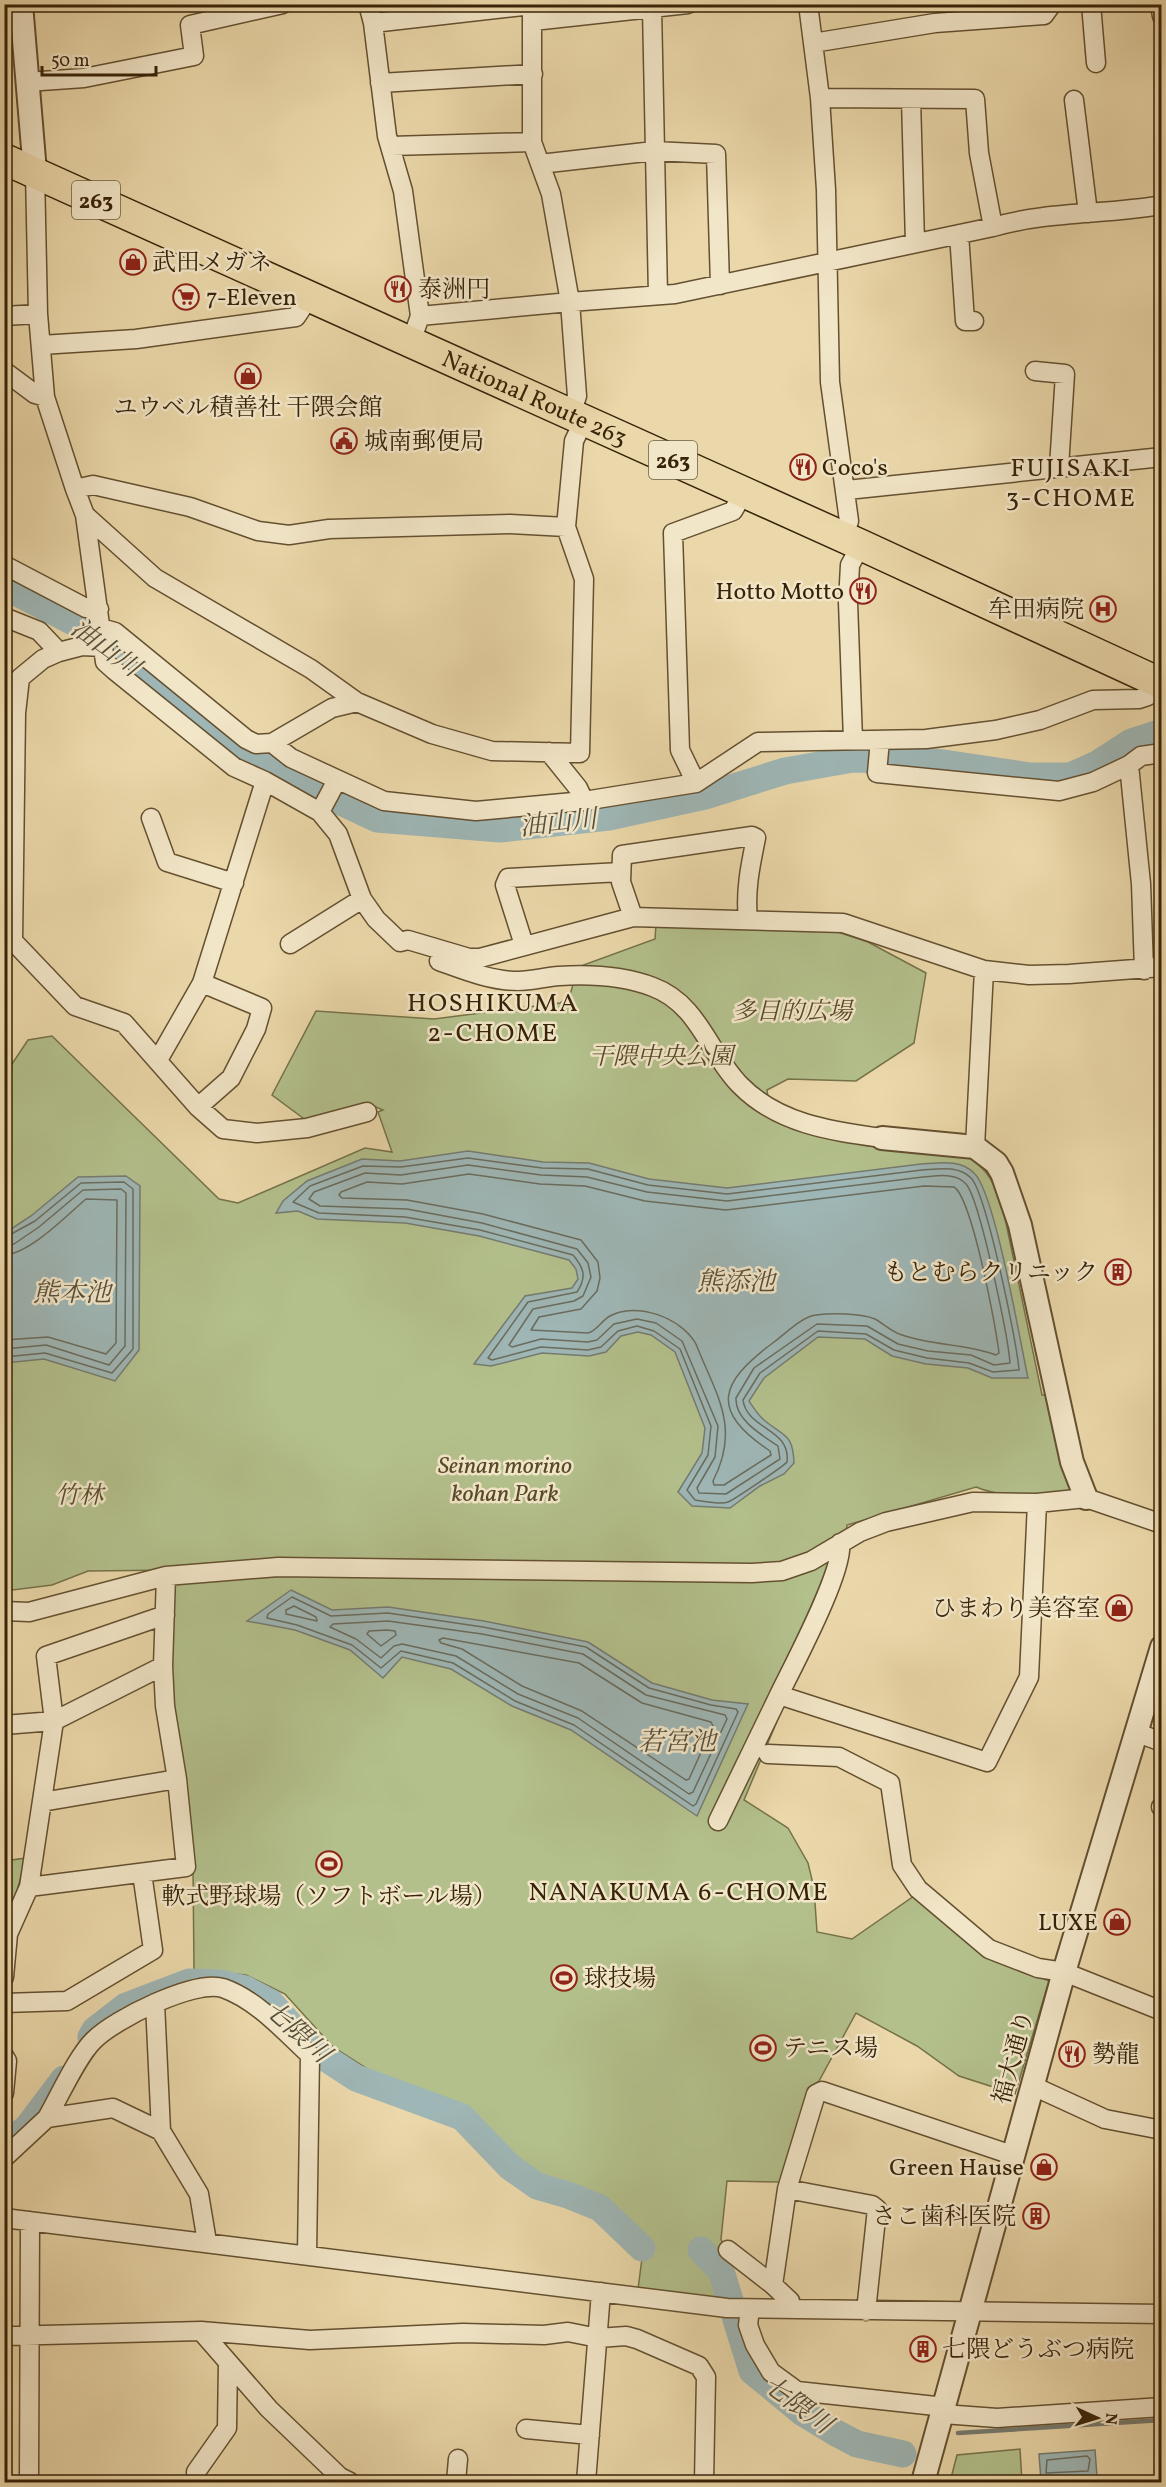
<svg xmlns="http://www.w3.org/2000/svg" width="1166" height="2487" font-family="Vollkorn,'Noto Serif JP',serif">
<rect width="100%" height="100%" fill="#ebd8aa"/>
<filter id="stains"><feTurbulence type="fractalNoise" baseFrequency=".00333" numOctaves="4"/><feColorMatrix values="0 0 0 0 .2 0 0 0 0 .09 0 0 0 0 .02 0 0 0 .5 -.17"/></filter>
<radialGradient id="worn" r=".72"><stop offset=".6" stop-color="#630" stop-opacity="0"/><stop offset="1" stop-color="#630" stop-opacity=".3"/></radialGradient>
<path fill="#b3c08c" stroke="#75724a" stroke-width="1.5" d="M656,924L835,931L868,942L926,973L914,1043L856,1081L788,1079L767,1090L771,1119L829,1138L964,1155C985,1166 991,1178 1001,1199L1042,1395H1049L1080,1457L1069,1492C1041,1495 1003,1499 976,1487L847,1525L842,1566L744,1800L788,1828L808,1863L814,1888L817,1932L852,1939L917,1894L974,1947L1049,1981L1015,2094L959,2076L917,2046L856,2013L819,2081L813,2086L781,2182L727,2181L721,2239L739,2300L638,2289L644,2243L603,2205L538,2184L506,2157L478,2120L386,2081L333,2047L285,1994L246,1975L194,1970L193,1870L167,1671L173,1570L88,1571L52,1585L5,1591L4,1076L28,1040L52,1036L219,1199L238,1203L365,1148L392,1152L378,1112L383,1110L376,1107L307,1121L272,1095L316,1011L434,1019L560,1003L570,995L578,967L655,939Z
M26,1858L15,1898L5,1918V1861Z
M1020,2449L1022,2482H950L957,2455Z"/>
<path fill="#9eb6b5" stroke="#757b70" stroke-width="1.5" d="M468,1151L543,1162L589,1163L649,1179L727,1188L921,1164C940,1163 960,1159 974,1173C995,1192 1020,1342 1028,1378H992L968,1368L926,1364L892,1356L865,1339L818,1337L764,1378L749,1401C753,1407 758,1415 764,1420C784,1437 793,1433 794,1463L784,1474L760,1486L730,1508L692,1506L678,1492L702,1453L705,1428L675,1352L651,1335L638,1332L621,1336L606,1352L589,1356L542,1353L491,1366L474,1364L525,1296L572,1288L578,1279L576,1269L569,1260L479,1236L405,1223L317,1219L298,1211L276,1213L283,1201L307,1181L362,1159L400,1161Z
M126,1176L140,1186L139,1350L115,1381L44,1359L5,1363V1233L31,1216L78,1177Z
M291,1590L332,1610L388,1607L484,1621L588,1642L652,1683L712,1700L748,1704L697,1816L571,1730L512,1706L451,1669L402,1657L383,1678L350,1650L295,1630L247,1621Z
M1095,2450L1097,2476L1041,2481L1039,2454Z"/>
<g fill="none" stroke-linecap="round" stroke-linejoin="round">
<path stroke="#6a6c5e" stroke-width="1.5" d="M468,1158L542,1168L588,1169L648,1185L727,1194L922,1170C938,1169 958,1165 971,1178C986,1193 1017,1342 1019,1370L993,1372L969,1363L927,1358L894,1350L866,1334L818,1331L760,1373L743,1400C747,1430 791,1428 787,1462C784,1466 732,1501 728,1502C720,1505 704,1501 695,1500L687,1490L708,1455L711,1426L680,1349L654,1331L637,1326L618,1331L601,1347L588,1350L541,1347L492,1360L488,1358L528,1302L577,1292C587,1277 584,1268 573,1255L480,1230L405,1217L319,1213L293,1202L310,1186L363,1166L401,1167Z
M468,1165L541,1175L587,1177L647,1192L727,1201L923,1177C937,1176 956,1172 966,1184C980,1200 1008,1337 1010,1363L994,1365L971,1355L928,1351L898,1344L867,1326L817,1324L754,1368L736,1398C735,1420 762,1435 778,1446L780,1459L726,1494L699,1493L697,1488L715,1457L718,1426L682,1341L656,1323L637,1319L614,1324L597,1340L588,1342L541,1339L512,1347L509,1345L533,1309L574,1301L583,1296L591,1277L588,1263L577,1249L482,1223L407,1209L320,1206L309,1199L314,1192L365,1173L401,1175Z
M469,1174L540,1184L585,1186L645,1201L726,1210L924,1186L954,1187C972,1198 996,1327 999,1353L996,1355C964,1343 933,1346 902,1335C892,1332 884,1324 875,1319C861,1313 831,1313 816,1315C801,1317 785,1334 774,1342C719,1383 709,1410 770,1451L771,1455L724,1485H714L713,1481C741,1427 716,1395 696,1344C682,1318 636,1301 610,1316C601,1321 597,1331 588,1333L531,1330L539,1317L581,1309L597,1291L600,1278L598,1262L581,1240L483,1214L407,1200L342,1198L339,1195L341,1192L367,1182L402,1184Z
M4,1238L35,1221L81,1183L124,1182L133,1189V1349L112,1373L45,1353L4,1357
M4,1245L14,1244L39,1227L83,1190L121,1189L126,1193L125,1346L109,1365L46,1345L4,1349
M4,1255C30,1254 67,1215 86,1199L117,1200L116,1343L106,1354L48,1337L4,1340
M292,1597L331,1616L388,1613L483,1627L586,1647L649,1688L711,1705L736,1709L738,1712L696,1804L693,1806L574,1725L515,1701L453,1663L401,1651L381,1668L352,1645L297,1625L267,1618L268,1614Z
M294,1606L316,1617L317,1621L286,1614V1610Z
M388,1621L482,1634L583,1654L646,1695L725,1715L727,1719L693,1792L689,1794L578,1718L518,1694L456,1656L402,1644L394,1646L381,1658L356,1639L330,1627L333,1624Z
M387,1630L395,1631L396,1635L381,1646L367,1634L369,1631Z
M443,1638L579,1663L642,1703L711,1722L713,1726L689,1779L686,1780L582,1711L522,1686L462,1649L441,1643L439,1640Z
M1087,2456L1090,2459L1088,2471L1046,2473L1047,2460Z"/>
<path stroke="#757b70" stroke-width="4.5" d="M958,2433L1162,2420"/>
<path stroke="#9eb6b5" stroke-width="27" d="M4,586L83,627L252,760L377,819L500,829L609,817L705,796L785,771L853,759L937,762L1030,776H1070L1097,764L1131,742L1162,732
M91,2037L95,2030L126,2006L189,1982L220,1983L245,1989L271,2003L313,2050L356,2078L462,2117L510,2167L537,2186L568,2195L600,2208L642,2248
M4,2144L27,2128L64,2079
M701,2250L721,2271L752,2371L803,2413L836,2433L857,2444L903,2454"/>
<g stroke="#645030" stroke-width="21">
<path id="minor" d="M368,4L373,23
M808,4L820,98L826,190L830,382L849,521L843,537
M1091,4L1096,63
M1160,4L1162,16
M652,8L658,295
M533,21L688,4
M813,43L935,23L1044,15L1052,4
M27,82L84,78L194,56L190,25L283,4
M380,83L533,74
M820,98L975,99L979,153L993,227
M911,99L915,243
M1074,100L1088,213
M391,146L532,142
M540,164L654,151L716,154L720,285
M35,172L38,314L45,397L75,489
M959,234L965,321H974
M4,316L38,314
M411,342L420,316L403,191L387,136L373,23L532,5V142L551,194L570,302L420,316
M41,345L136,339L296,317L310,296
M4,371L35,394L45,397
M1035,371L1065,374L1059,467
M571,414L577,396L570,302L675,294L993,227C1049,211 1104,215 1162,205
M847,490L1162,457
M85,515L155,578L311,669L357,702L432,734L492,751L580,753L584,579L566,527
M4,565L86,608L99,609
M4,617L39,631L59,652L82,646L103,647L105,662L114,670L234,767L265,781
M101,628L115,632L246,739L256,744L272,743
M103,647L85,515L75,489L93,485L190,507L258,531L289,535L329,529L510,524L566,527L574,441L584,420
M59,652L43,659L20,678L16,713L13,941L75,1006L124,1023L198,1107L223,1129L257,1133L307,1128L367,1112
M357,702L332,708L272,743L291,758L384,801L476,811L584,801L696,783L758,742L926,739L996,730L1040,720L1093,700L1139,699L1148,696L1157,682
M853,740L848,602L850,565L861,545
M880,740L877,773L1059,791L1093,782L1129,765
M549,752L578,788L584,801
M696,783L680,750L673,533L733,511L744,492
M320,812L337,780
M151,818L167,862L234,883
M633,917L621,882L622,855L752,836L756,838C750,867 745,891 748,920
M290,944L362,899
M524,945L505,885L508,878L621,872
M439,961C464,970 491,981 518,981C532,981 545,977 559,976C591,974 624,976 653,987C699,1004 709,1054 740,1085C778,1124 831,1131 882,1138
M1144,970L1141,884L1129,765L1141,756L1162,753
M158,1060L202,983L265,781L320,812L338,834L362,899L376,919L400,942L408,940L469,958H480L633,917L843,923L984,970L1029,975L1069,974L1162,967
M198,1107L231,1078L256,1029L262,1008L202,983
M975,1147L984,970
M840,1543C845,1569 793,1666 779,1695L987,1762L1029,1677L1037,1503
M4,1611L29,1612L166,1576L278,1567L752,1573L782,1571L811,1561L860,1532L886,1522L973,1502L1037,1503L1086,1498L1162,1524
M4,1725L54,1721L163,1666
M1135,1732L1162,1742
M768,1754L839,1757L890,1783L902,1865L918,1889L989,1949L1038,1968L1064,1972L1162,2011
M42,1802L177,1779
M1161,1807L1162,1806
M718,1821L779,1695
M29,1887L186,1867L177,1779L165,1706L163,1666L166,1576
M4,1977L8,1934L29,1887L54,1721L46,1656L165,1615
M4,2003L67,2001L153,1950L142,1873
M155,2003L161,2131L199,2194L207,2242
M4,2056L7,2061L4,2093
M1033,2086L1105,2119L1162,2130
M47,2118C59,2097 78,2055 94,2040C115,2019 195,1979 223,1988C257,2000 284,2031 310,2055L307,2254
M4,2158L47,2118L113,2108L161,2131
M787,2189L872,2205L877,2209L866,2311
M4,2218L727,2308L1162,2314
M728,2250L773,2285
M750,2309L748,2325L755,2345L771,2372L797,2391L945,2407
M788,2309L790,2301L773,2285L787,2189L816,2094L822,2091L1015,2156
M201,2331L310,2340L463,2333L544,2335L568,2332L598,2338L626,2336L637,2339L699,2366L706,2377L704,2482
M4,2336L201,2331L269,2409L340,2477L350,2482
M943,2414L997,2418L1162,2407
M526,2429L590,2435
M29,2482L30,2221
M197,2482L196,2472L227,2428L228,2362
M456,2482L458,2459
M586,2482L601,2292"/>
</g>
<g stroke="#645030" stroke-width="26">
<path id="tertiary" d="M21,4L35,172
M882,1138L975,1147L996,1163L1002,1173L1020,1225L1072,1462L1086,1498
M923,2482L1064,1972L1162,1647"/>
</g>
<g stroke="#372308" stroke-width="33">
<g id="trunk">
<path id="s1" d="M4,159L861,545L1162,684"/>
</g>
</g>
<use href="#minor" stroke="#f2e6c8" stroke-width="18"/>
<use href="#tertiary" stroke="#f2e6c8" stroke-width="22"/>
<use href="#trunk" stroke="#ebd8aa" stroke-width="30"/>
</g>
<defs>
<g id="shop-ring" transform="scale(1.35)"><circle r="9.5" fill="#f2e6c8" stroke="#8f2418" stroke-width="1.5"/><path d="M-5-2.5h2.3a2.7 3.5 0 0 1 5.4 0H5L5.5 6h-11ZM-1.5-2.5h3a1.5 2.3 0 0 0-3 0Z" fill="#8f2418"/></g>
<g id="restaurant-ring" transform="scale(1.35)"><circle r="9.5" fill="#f2e6c8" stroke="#8f2418" stroke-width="1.5"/><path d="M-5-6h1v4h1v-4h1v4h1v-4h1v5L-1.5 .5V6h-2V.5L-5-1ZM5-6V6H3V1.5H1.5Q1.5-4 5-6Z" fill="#8f2418"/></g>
<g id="supermarket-ring" transform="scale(1.35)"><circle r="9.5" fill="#f2e6c8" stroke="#8f2418" stroke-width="1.5"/><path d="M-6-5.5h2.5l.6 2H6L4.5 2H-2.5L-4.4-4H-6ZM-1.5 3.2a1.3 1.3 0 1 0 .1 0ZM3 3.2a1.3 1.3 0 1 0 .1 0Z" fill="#8f2418"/></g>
<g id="civic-ring" transform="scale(1.35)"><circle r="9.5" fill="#f2e6c8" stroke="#8f2418" stroke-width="1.5"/><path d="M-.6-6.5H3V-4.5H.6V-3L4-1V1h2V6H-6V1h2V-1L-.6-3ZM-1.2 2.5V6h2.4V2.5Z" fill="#8f2418"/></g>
<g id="hospital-ring" transform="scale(1.35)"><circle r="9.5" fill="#f2e6c8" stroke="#8f2418" stroke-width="1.5"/><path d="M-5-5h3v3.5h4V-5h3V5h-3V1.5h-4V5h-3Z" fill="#8f2418"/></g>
<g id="building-ring" transform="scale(1.35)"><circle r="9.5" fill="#f2e6c8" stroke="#8f2418" stroke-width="1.5"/><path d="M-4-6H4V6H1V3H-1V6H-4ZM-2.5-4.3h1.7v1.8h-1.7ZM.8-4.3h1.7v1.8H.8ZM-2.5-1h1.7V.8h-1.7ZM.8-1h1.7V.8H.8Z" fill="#8f2418"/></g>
<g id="stadium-ring" transform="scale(1.35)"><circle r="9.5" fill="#f2e6c8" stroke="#8f2418" stroke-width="1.5"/><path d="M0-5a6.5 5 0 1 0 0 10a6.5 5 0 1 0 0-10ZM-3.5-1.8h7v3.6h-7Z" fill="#8f2418"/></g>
</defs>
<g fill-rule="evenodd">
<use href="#shop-ring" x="133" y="262"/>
<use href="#restaurant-ring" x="398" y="289"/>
<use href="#supermarket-ring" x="186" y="297"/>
<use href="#shop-ring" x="248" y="376"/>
<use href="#civic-ring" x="344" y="441"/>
<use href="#restaurant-ring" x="803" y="467"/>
<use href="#restaurant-ring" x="863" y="591"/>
<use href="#hospital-ring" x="1103" y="609"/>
<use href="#building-ring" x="1118" y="1272"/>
<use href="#shop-ring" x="1119" y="1608"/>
<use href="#stadium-ring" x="329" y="1864"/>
<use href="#shop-ring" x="1117" y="1922"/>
<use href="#stadium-ring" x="564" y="1978"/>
<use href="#stadium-ring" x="763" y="2048"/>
<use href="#restaurant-ring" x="1072" y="2054"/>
<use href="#shop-ring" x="1044" y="2167"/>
<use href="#building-ring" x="1036" y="2216"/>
<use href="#building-ring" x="923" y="2349"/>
</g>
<g text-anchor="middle" stroke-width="5" stroke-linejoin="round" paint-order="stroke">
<g fill="#f2e6c8" stroke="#6f5e42" stroke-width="1.5">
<rect x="72" y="181" width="48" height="38" rx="4.5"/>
<rect x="649" y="441" width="48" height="38" rx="4.5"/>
</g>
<g font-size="22" font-weight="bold" fill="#372308">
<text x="96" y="208">263</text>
<text x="673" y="468">263</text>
</g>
<g font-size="24" fill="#372308" stroke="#f2e6c8" text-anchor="start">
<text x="152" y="270">武田メガネ</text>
<text x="418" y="297">泰洲円</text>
<text x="206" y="305">7-Eleven</text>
<text x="248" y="415" text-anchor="middle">ユウベル積善社 干隈会館</text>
<text x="364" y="449">城南郵便局</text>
<text x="822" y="475">Coco's</text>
<text x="844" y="599" text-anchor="end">Hotto Motto</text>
<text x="1084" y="617" text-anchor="end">牟田病院</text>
<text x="1098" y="1280" text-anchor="end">もとむらクリニック</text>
<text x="1100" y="1616" text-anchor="end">ひまわり美容室</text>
<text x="329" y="1904" text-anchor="middle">軟式野球場（ソフトボール場）</text>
<text x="1098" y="1930" text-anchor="end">LUXE</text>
<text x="584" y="1986">球技場</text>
<text x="783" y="2056">テニス場</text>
<text x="1092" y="2062">勢龍</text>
<text x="1024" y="2175" text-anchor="end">Green Hause</text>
<text x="1016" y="2224" text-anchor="end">さこ歯科医院</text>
<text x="942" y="2357">七隈どうぶつ病院</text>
</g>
<g font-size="24" fill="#372308" stroke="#f2e6c8">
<text dy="8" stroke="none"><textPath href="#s1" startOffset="582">National Route 263</textPath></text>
<text transform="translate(1013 2057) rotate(-75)" y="8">福大通り</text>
</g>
<g font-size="24" font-style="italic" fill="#564a29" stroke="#f2e6c8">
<text x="792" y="1019">多目的広場</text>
<text x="661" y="1064">干隈中央公園</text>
<text x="505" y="1473">Seinan morino<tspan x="505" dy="28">kohan Park</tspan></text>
<text x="79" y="1503">竹林</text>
</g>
<g font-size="26" letter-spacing="1.5" fill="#372308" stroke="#f2e6c8">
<text x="1071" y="476">FUJISAKI<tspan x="1071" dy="30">3-CHOME</tspan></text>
<text x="493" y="1011">HOSHIKUMA<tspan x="493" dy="30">2-CHOME</tspan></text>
<text x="679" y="1900">NANAKUMA 6-CHOME</text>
</g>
<g font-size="26" font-style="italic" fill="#564f3c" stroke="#f2e6c8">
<text transform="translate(106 647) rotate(36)" y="9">油山川</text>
<text transform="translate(558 822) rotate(-6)" y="9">油山川</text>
<text x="736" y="1290">熊添池</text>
<text x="72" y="1301">熊本池</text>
<text x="677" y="1750">若宮池</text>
<text transform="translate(298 2031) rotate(42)" y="9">七隈川</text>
<text transform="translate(798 2404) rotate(36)" y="9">七隈川</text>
</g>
</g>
<rect width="1166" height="2487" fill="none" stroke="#ebd8aa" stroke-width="24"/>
<rect x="6" y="6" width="1154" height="2475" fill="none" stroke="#372308" stroke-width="3"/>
<rect x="12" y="12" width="1142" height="2463" fill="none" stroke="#372308" stroke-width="1.5"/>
<g transform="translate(1097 2418) rotate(94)" stroke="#f2e6c8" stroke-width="4.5" paint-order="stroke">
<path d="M0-4.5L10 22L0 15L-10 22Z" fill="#372308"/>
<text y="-9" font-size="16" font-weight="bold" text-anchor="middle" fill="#372308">N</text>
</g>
<path d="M42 66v9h114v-9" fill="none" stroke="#372308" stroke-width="3"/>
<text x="51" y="66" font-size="18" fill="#372308" stroke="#f2e6c8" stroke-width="4.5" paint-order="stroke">50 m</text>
<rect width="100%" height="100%" filter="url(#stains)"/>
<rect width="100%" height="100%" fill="url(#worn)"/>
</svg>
